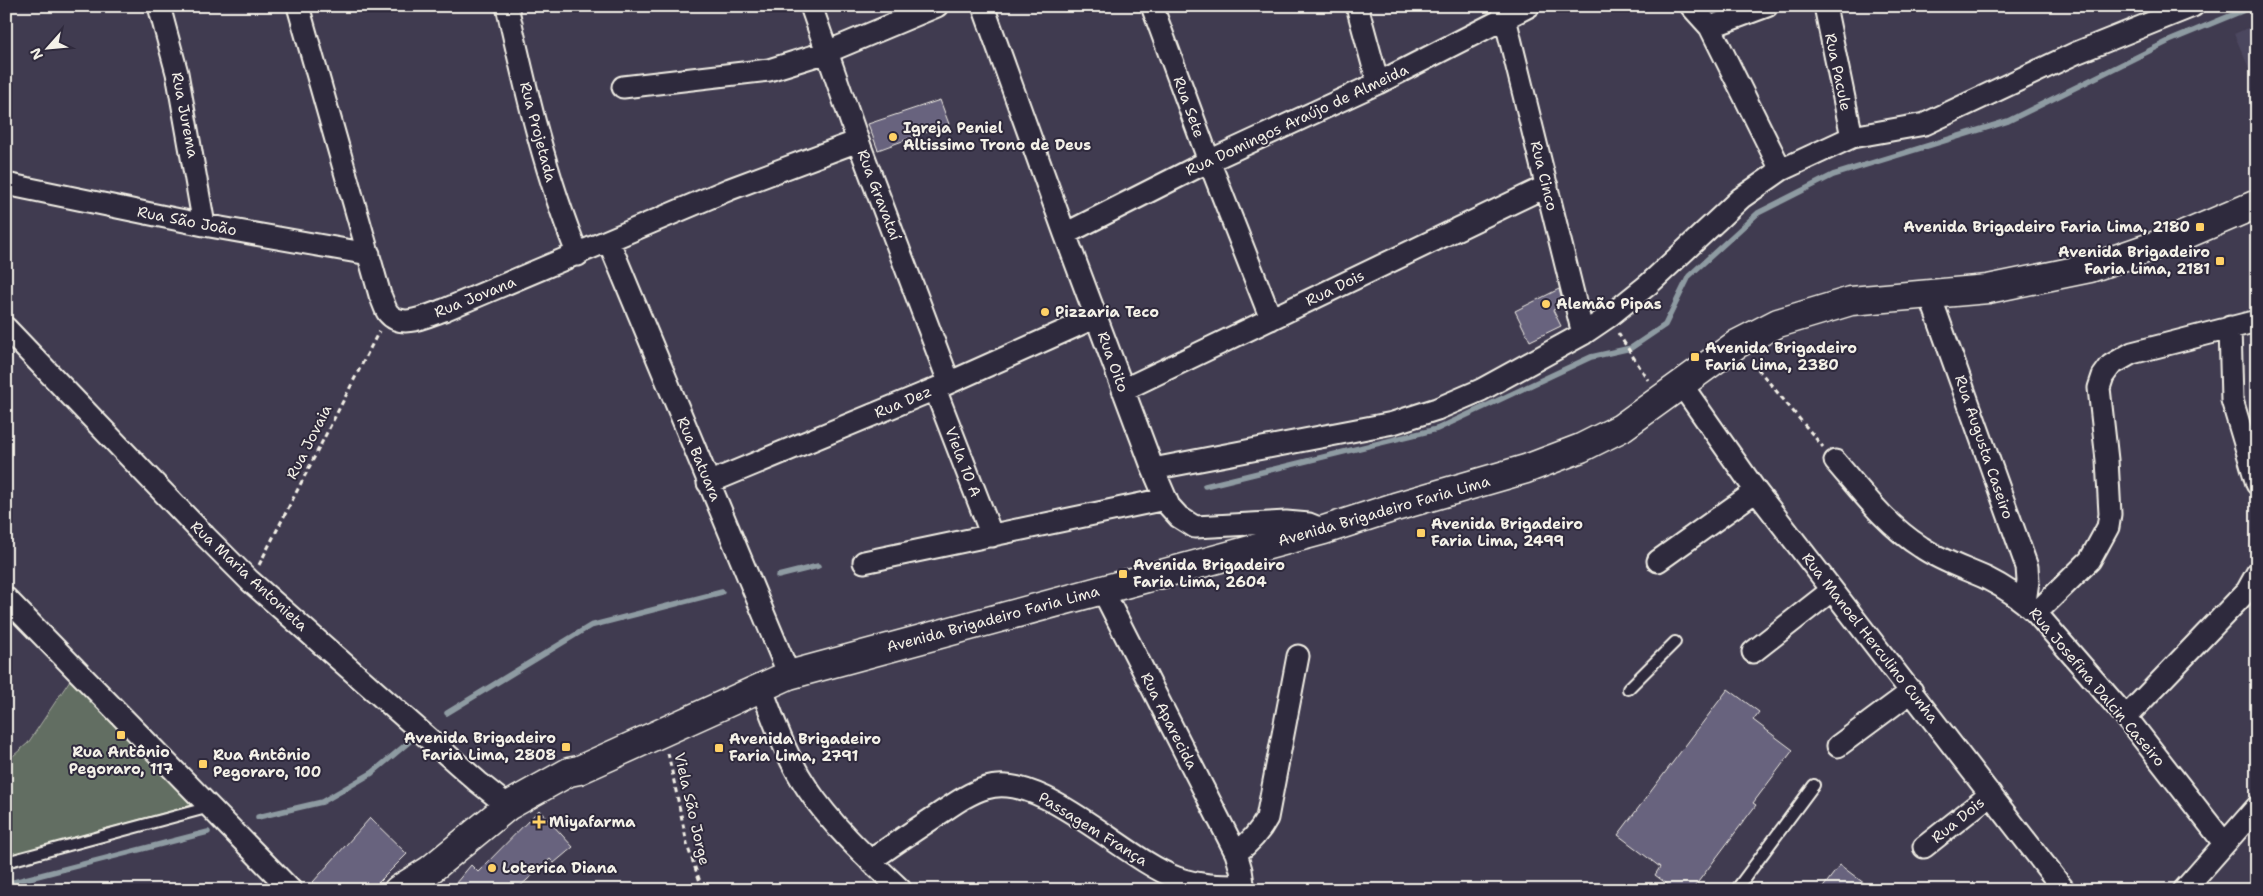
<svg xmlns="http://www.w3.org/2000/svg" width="2263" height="896" font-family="'Shantell Sans',sans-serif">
<rect width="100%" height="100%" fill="#403b50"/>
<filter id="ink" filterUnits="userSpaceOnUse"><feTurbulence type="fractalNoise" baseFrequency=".02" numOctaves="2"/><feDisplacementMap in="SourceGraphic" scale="10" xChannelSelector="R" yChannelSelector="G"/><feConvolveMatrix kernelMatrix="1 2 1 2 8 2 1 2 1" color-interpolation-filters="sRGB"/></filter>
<g filter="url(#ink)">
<path fill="#4c475e" d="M2257,24V86L2234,34Z"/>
<path fill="#626e62" stroke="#abb0a5" d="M70,680L196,804L6,856V762L28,743Z"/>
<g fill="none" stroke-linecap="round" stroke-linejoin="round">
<path stroke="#8e9ba2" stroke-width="5.5" d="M1205,486L1437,429L1591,357L1631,348L1665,325L1689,276L1758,213L1833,175L2008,121L2169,41L2254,6
M778,576L818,566
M447,713L590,626L722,592
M258,817L322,802L372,773L409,742
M6,884L208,832"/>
</g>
<path fill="#68637e" stroke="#f4f1e8" d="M940,100L949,124L878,150L868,124Z
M1559,289L1563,305L1553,310L1561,326L1530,341L1515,311Z
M1728,689L1759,712L1753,720L1793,750L1753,803L1756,805L1692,890H1675L1655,875L1660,867L1618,835Z
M539,810L573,847L554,863L550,859L516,890H450L471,865L478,872Z
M370,818L407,854L371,890H321L313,882Z
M1840,865L1873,890H1821Z"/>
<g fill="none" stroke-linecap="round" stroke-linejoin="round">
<g stroke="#f4f1e8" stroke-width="14">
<path id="lane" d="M1628,689L1675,642
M6,862L210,807
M1736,890L1814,785"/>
</g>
<g stroke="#f4f1e8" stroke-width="25">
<path id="street" d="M159,6L177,73L204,225
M298,6L380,295C383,301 385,309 388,313C402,330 428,315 444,310L730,189L858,141
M507,6C526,90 545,175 578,255
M811,6L858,141L949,382
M983,6L1065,234L1153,469L1169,506L1179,517L1195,527L1286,522L1309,524L1324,530
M1152,6L1209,161L1271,319
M1357,6L1378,83
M1502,6L1583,334
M1691,6L1710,27L1781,170
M1825,6L1852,137
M1710,27L1767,6
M623,87L769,70L827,52L937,6
M6,184L204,225L369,254
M1065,234L1209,161L1378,83L1529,6
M609,242L789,675
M1929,293L2027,567L2028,581L2025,602
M2230,327L2232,400L2257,484
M6,328L205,536L250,581L478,782L508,806
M1681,384L1756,491L2064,890
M935,389L992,536
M1123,390L1547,186
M1835,461C1861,491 1886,525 1921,547C1941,561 1964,568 1986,578C2004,587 2022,599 2036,613L2126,717L2224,843
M1153,469L1393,423L1437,409L1481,390L1583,334L1608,317L1649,284L1741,198L1781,170L1852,137L1925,124L2076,53L2193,6
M708,483L935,389L1096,317
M1658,561L1756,491
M864,562L1165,499
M1102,589L1236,853
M6,598L291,890
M2036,613L2090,560L2108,527L2110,514L2107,460L2099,388L2103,376L2111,365L2132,353L2257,321
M1753,652L1832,590
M761,687C774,721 786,757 807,788C832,826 867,858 901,890
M2126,717L2247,591L2257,573
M1838,746L1912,691
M1924,847L1991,794
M870,861C891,846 912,832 933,818C950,807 966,794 986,788C1041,770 1124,859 1177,878C1199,886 1221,886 1244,886
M1244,890L1241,870L1236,853C1250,843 1259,833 1267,818L1298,656
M2184,890L2257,807"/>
</g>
<g stroke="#f4f1e8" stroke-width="31">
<path id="secondary" d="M398,890L430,870L508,806L569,772L579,770L789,675L1324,530L1395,507L1526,469L1581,448L1621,428L1737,344L1778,323L1851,301L1988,289L2090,268L2180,237L2257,204"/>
</g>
<path stroke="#f4f1e8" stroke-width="3" stroke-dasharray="5 4" stroke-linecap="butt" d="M1618,333L1648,380
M1752,362L1823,447
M259,565L379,331
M668,753L688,848L703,890"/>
<use href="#lane" stroke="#2f2a3d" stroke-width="10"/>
<use href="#street" stroke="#2f2a3d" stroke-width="21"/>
<use href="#secondary" stroke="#2f2a3d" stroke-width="28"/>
</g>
</g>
<g fill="#ffd166" stroke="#2f2a3d" stroke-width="2">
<circle cx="893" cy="137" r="5"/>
<rect x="2195" y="222" width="10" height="10" rx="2.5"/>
<rect x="2215" y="256" width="10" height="10" rx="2.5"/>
<circle cx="1546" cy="304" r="5"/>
<circle cx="1045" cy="312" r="5"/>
<rect x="1690" y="352" width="10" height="10" rx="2.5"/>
<rect x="1416" y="528" width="10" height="10" rx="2.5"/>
<rect x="1118" y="569" width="10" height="10" rx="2.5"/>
<rect x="116" y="730" width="10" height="10" rx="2.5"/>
<rect x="561" y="742" width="10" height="10" rx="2.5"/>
<rect x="714" y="743" width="10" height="10" rx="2.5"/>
<rect x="198" y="759" width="10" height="10" rx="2.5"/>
<path d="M536.5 814.5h5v5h5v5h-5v5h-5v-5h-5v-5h5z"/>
<circle cx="492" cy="868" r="5"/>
</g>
<g text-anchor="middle" stroke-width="4" stroke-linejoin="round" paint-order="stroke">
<g font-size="15" fill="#f4f1e8" stroke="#2f2a3d">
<text transform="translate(1838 72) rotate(78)" y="5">Rua Pacule</text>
<text transform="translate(1189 107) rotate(70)" y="5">Rua Sete</text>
<text transform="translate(185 115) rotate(79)" y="5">Rua Jurema</text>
<text transform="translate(1297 120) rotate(-25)" y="5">Rua Domingos Araújo de Almeida</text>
<text transform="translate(538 132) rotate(75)" y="5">Rua Projetada</text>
<text transform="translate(1544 176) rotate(76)" y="5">Rua Cinco</text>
<text transform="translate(879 195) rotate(69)" y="5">Rua Gravataí</text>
<text transform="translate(187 221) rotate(11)" y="5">Rua São João</text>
<text transform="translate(1335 288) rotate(-26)" y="5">Rua Dois</text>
<text transform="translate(475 297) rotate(-22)" y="5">Rua Jovana</text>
<text transform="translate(1113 362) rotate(70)" y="5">Rua Oito</text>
<text transform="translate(903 402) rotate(-23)" y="5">Rua Dez</text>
<text transform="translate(309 442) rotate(-63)" y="5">Rua Jovaia</text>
<text transform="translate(1984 447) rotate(71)" y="5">Rua Augusta Caseiro</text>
<text transform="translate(699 459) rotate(67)" y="5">Rua Batuara</text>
<text transform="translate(963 462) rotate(69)" y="5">Viela 10 A</text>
<text transform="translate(1384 511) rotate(-16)" y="5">Avenida Brigadeiro Faria Lima</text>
<text transform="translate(249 576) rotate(43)" y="5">Rua Maria Antonieta</text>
<text transform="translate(993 619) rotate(-15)" y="5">Avenida Brigadeiro Faria Lima</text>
<text transform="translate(1870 638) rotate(52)" y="5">Rua Manoel Herculino Cunha</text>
<text transform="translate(2097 687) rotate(50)" y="5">Rua Josefina Dalcin Caseiro</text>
<text transform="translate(1169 721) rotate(63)" y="5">Rua Aparecida</text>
<text transform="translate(692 809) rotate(77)" y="5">Viela São Jorge</text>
<text transform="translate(1958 820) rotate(-39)" y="5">Rua Dois</text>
<text transform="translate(1093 829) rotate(32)" y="5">Passagem França</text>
</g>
<g font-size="15" font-weight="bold" fill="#f4f1e8" stroke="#2f2a3d" text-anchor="start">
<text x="903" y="133">Igreja Peniel<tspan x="903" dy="17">Altissimo Trono de Deus</tspan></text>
<text x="2190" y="232" text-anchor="end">Avenida Brigadeiro Faria Lima, 2180</text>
<text x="2210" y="257" text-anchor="end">Avenida Brigadeiro<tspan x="2210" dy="17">Faria Lima, 2181</tspan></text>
<text x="1556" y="309">Alemão Pipas</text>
<text x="1055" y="317">Pizzaria Teco</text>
<text x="1705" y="353">Avenida Brigadeiro<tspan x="1705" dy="17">Faria Lima, 2380</tspan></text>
<text x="1431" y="529">Avenida Brigadeiro<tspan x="1431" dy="17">Faria Lima, 2499</tspan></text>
<text x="1133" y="570">Avenida Brigadeiro<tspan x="1133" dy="17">Faria Lima, 2604</tspan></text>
<text x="556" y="743" text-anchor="end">Avenida Brigadeiro<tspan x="556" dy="17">Faria Lima, 2808</tspan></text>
<text x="729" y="744">Avenida Brigadeiro<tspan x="729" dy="17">Faria Lima, 2791</tspan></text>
<text x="121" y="757" text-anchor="middle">Rua Antônio<tspan x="121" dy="17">Pegoraro, 117</tspan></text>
<text x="213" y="760">Rua Antônio<tspan x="213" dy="17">Pegoraro, 100</tspan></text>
<text x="549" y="827">Miyafarma</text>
<text x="502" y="873">Loterica Diana</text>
</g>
</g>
<rect width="2263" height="896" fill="none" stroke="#2f2a3d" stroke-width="25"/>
<rect x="12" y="12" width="2238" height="871" fill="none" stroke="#f4f1e8" stroke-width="2" filter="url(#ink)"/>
<g transform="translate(48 48) rotate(243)" stroke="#2f2a3d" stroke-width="4" paint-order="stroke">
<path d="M0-4L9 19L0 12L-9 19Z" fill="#f4f1e8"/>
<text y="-8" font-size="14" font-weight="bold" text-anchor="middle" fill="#f4f1e8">N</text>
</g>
</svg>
